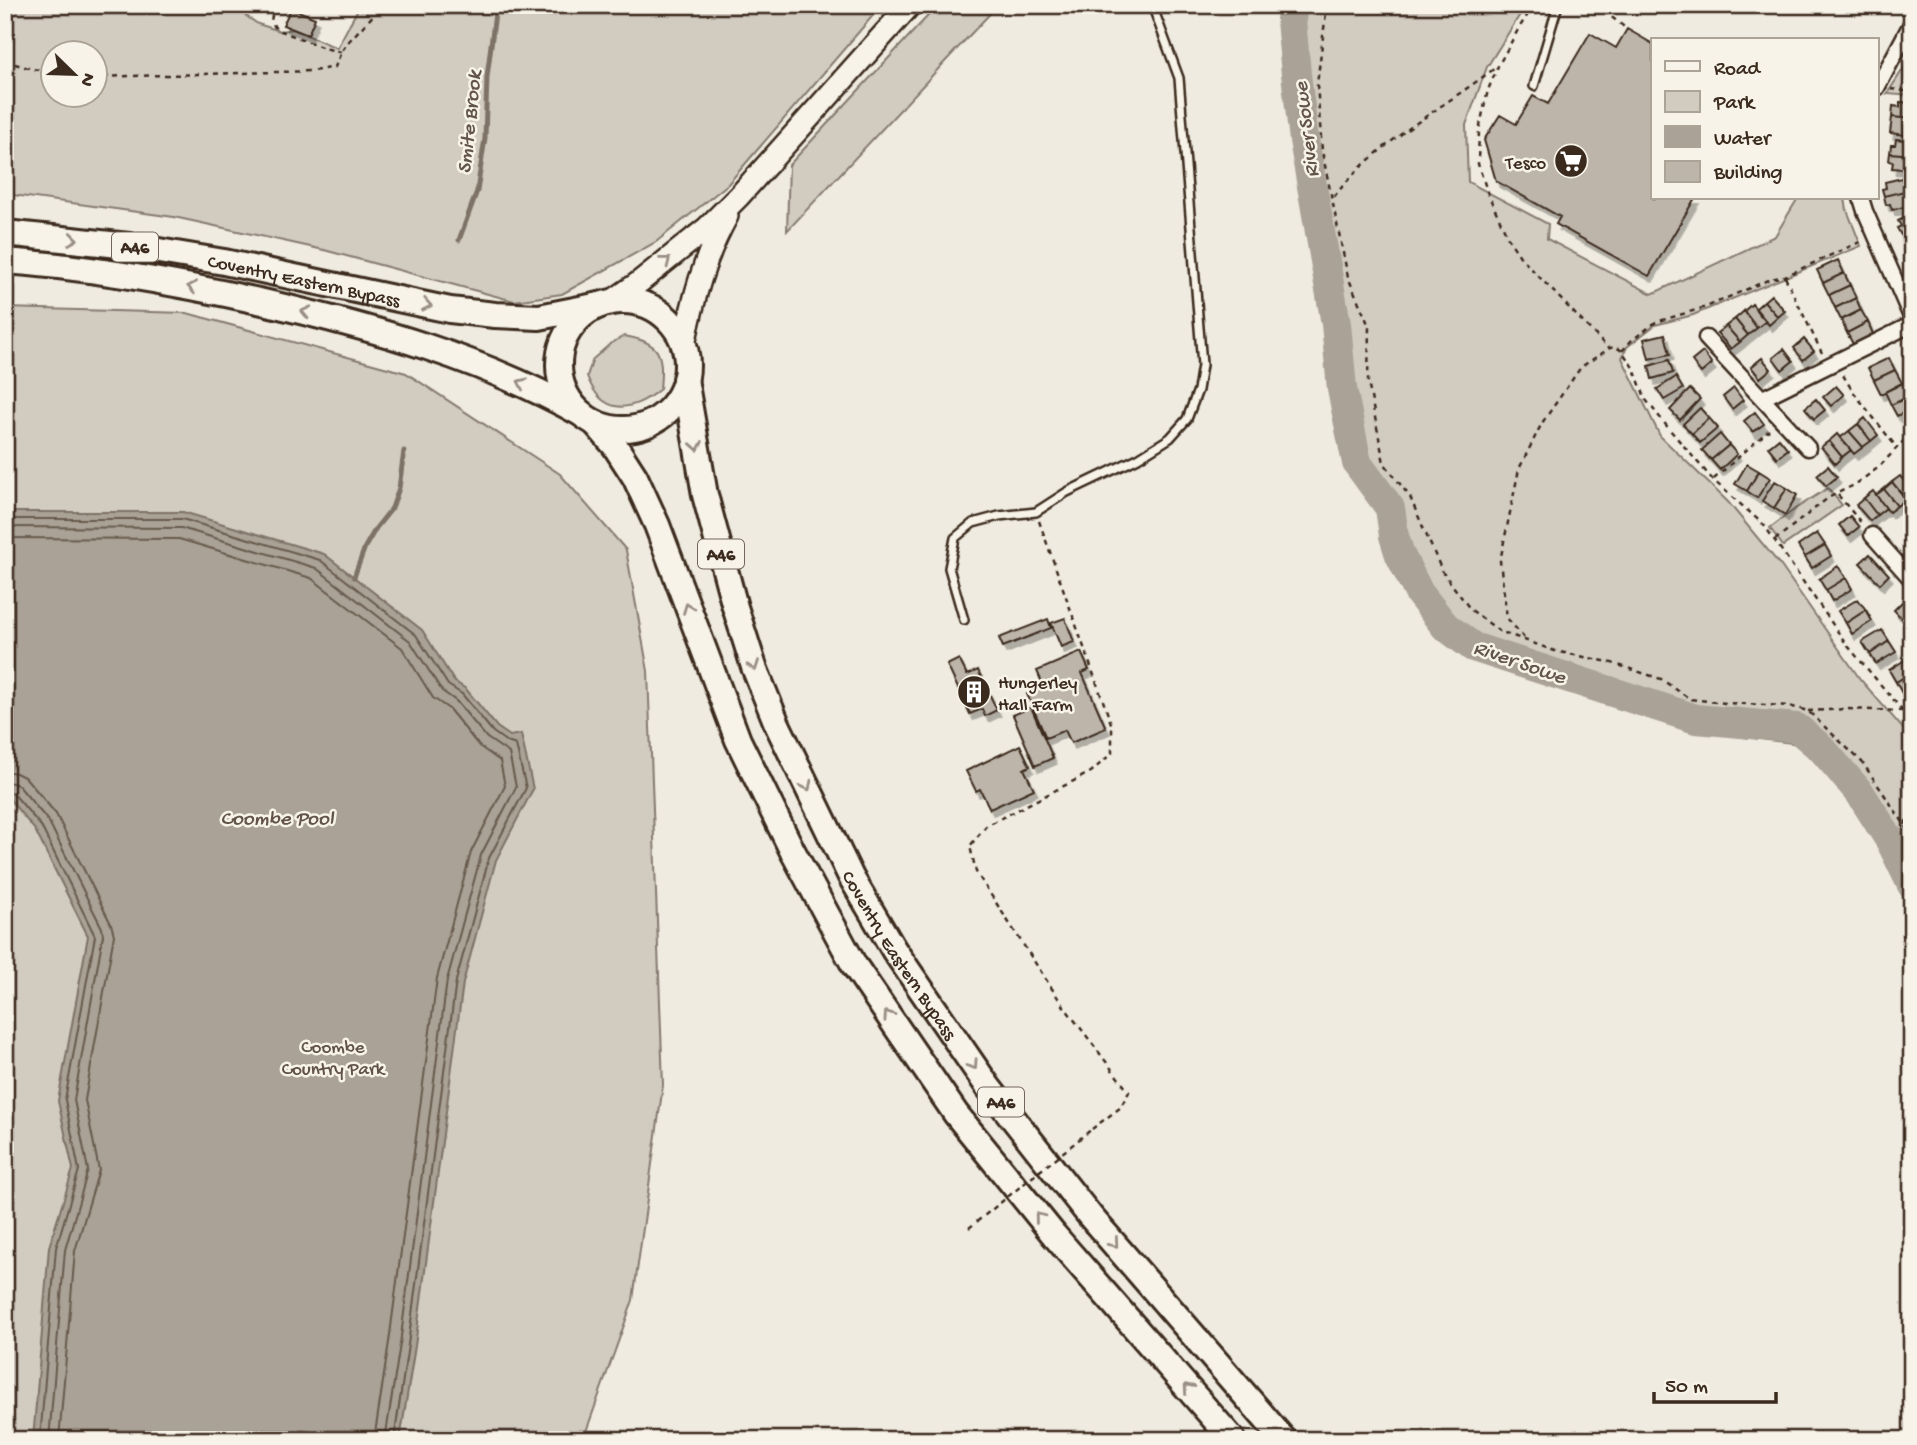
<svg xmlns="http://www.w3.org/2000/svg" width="1917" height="1445" font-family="'Gochi Hand',sans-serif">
<defs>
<filter id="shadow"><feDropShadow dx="3.5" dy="6" stdDeviation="0" flood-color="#0004"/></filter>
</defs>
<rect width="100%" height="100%" fill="#efebe0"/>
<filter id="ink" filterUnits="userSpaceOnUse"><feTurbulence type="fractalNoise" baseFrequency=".0143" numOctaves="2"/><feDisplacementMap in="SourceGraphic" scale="14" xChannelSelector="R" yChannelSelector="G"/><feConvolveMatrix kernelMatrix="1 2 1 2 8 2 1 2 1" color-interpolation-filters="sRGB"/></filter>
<g filter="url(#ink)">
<path fill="#d1cbc0" stroke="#867a6f" stroke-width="2" fill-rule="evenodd" d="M5,5H230L258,24L280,31L293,29L337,48L360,5H882L728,184L656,242L562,294L514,301L324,250L174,217L5,194ZM94,52V94H52V52Z
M938,5H998L787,231L789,165Z
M1281,5H1526L1487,67L1466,125L1468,182L1548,224L1547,239L1652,294L1775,236L1798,198H1845L1847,210L1861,246L1693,315L1655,325L1627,347L1622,358L1660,436L1728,502L1781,566L1860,679L1912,739V914L1878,843L1836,774L1800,744L1727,735L1475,659L1446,641L1404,589L1386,543L1381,511L1364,494L1350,457L1337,402L1308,230L1293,126L1280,13Z
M1907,63L1912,66V96L1887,94Z
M5,308L187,313L406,373L560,474L626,550L648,671L663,1085L633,1300L583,1440H5Z
M624,336C662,342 663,355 660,389C631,413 602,416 587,376L593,359L610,344Z
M1828,488L1842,505L1783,546L1770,528L1795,509Z"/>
<path fill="#aaa296" stroke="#7e7266" stroke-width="2" d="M5,512H183L324,554L422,630L454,681L466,689L497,727L510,736L521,734L533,789L496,860L463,983L415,1346L400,1440H33L49,1247L73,1169L58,1101L88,936L35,830L5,794Z"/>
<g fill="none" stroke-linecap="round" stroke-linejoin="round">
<path stroke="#675a4e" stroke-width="2" d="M5,519H182L320,560L416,635L448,685L462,694L493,732L507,742L516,745L526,788L489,858L456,981L408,1345L394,1440
M5,527L181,528L316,568L410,641L442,691L456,701L487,738L509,753L516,787L481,855L447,980L400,1344L385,1440
M5,538L179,539L311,578L402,648L433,698L449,709L479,746L500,761L505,786L471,852L437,978L389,1342L374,1440
M5,771L16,773L26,778L56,814L111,924L114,935L85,1100L99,1170L75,1251L59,1440
M5,782L13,783L19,786L49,822L102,928L103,935L74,1100L88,1170L65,1250L49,1440
M5,791L13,793L41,826L95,936L65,1100L79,1170L56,1248L40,1440"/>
<path stroke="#7e7266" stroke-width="5" d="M459,240L477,191L485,138L487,77L496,5
M354,577L365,547L376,528L392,508L399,488L404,451"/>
<path stroke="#aaa296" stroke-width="30" d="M1293,5L1291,20L1296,74L1304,140L1336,324L1342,389L1357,463L1390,508L1394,536L1400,555L1419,593L1445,626L1473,647L1696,719L1797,728L1822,749L1860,793L1891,842L1912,885"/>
</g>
<path fill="#bdb5aa" stroke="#3b2a1e" stroke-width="2" filter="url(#shadow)" d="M291,8L315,18L308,35L283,25Z
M1627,29L1653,44V198H1695L1649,276L1556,224L1560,217L1496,181L1484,140L1500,115L1516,124L1533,96L1548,104L1590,33L1616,48Z
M1900,102L1912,103V119L1892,117L1893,106L1900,107Z
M1892,117L1912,119V136L1890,133Z
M1896,139L1912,141V155L1890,153L1891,145H1895Z
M1890,153L1912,155V170L1892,168L1893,162L1889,161Z
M1906,177L1909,190L1884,196L1882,189L1886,188L1885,182Z
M1909,190L1912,205L1892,210L1890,204L1886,205L1884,196Z
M1912,214V230L1901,235L1897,228L1901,226L1898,221Z
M1838,260L1844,273L1823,283L1817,270Z
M1844,273L1850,285L1829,295L1823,283Z
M1850,285L1856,298L1835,308L1829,295Z
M1771,295L1785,311L1778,317L1764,301Z
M1856,298L1861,310L1841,320L1835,308Z
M1764,301L1778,317L1769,325L1755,309Z
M1752,304L1766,321L1757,328L1744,311Z
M1861,310L1868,322L1847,333L1841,320Z
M1744,311L1757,328L1748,335L1735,319Z
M1735,319L1748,335L1740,342L1726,326Z
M1868,322L1873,334L1853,344L1847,333Z
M1726,326L1740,342L1731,349L1717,333Z
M1665,334L1670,354L1649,359L1644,339Z
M1804,339L1814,351L1803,360L1794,348Z
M1784,349L1793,361L1782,370L1773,358Z
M1703,352L1712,364L1701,373L1692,361Z
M1762,358L1771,369L1760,378L1751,367Z
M1889,358L1895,370L1874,380L1868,368Z
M1669,360L1673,373L1652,379L1649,366Z
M1895,370L1902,383L1881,394L1874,380Z
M1676,377L1683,389L1664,400L1657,389Z
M1905,382L1912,395L1891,405L1885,392Z
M1836,386L1844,395L1831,406L1823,397Z
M1734,388L1743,400L1732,409L1723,397Z
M1690,389L1700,399L1680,420L1670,410Z
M1912,395V409L1897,416L1891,405Z
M1816,399L1825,410L1814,419L1805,408Z
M1700,408L1709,418L1692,434L1683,424Z
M1755,412L1764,424L1753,432L1744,421Z
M1709,418L1718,428L1700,443L1692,434Z
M1865,418L1878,435L1871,441L1858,424Z
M1858,424L1871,441L1863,447L1849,431Z
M1849,431L1863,447L1854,454L1840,438Z
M1720,434L1729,445L1711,460L1702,450Z
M1837,434L1851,450L1842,457L1829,441Z
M1779,438L1788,449L1777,458L1768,447Z
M1829,441L1842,457L1835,464L1821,447Z
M1729,445L1737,454L1720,470L1711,460Z
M1747,464L1759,471L1747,491L1735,484Z
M1828,466L1837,477L1826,486L1817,475Z
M1759,471L1770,478L1757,498L1747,491Z
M1900,476L1912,490V493L1906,499L1892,482Z
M1775,481L1787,488L1774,508L1762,501Z
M1892,482L1906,499L1897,506L1884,489Z
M1787,488L1797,495L1785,515L1774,508Z
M1884,489L1897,506L1889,512L1876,495Z
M1873,491L1886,508L1877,515L1864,498Z
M1864,498L1877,515L1870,521L1856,505Z
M1850,516L1859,527L1848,536L1839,525Z
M1817,533L1825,545L1805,557L1798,546Z
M1825,545L1831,556L1812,568L1805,557Z
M1870,554L1889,575L1880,584L1860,563Z
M1838,566L1846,578L1826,590L1819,579Z
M1846,578L1852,589L1832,601L1826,590Z
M1858,599L1866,610L1846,623L1838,611Z
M1903,601L1912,610L1903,620L1894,610Z
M1866,610L1872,621L1852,634L1846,623Z
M1065,618L1074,642L1061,647L1051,623Z
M1048,619L1051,628L1003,647L999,638Z
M1882,630L1889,641L1870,654L1862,642Z
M1889,641L1896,652L1876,664L1870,654Z
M1081,652L1089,670L1082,673L1106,728L1071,743L1065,730L1046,738L1027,694L1044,687L1037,671Z
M1908,658L1912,663V672L1896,682L1889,670Z
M959,659L967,675L978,670L997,710L985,716L982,709L970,714L947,665Z
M1912,672V687L1902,693L1896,682Z
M1031,707L1053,758L1035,766L1013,715Z
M1020,745L1030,766L1024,769L1034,789L990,809L980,789L976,791L966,771Z"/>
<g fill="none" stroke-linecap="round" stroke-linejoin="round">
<g stroke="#3b2a1e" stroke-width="12">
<path id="service" d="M1534,86L1558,5
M964,620L949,568L955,538L973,523L999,516L1036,512L1067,492L1138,458L1170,438L1187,419L1198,390L1202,365L1179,78L1152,5"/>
</g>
<g stroke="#3b2a1e" stroke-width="19">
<path id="minor" d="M1877,88L1912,22
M1861,198L1865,211L1912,319
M1706,338L1808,448
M1763,398L1912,324
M1872,535L1912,580"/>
</g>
<g stroke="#3b2a1e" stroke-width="26">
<path id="secondary" d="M611,302L637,284L707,228L739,196L910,5
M684,345C693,300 704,257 727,216"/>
</g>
<g stroke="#3b2a1e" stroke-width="30">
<g id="trunk">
<path id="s1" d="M5,233L129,246L224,262L450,310L495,315L539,317L600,305"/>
<path d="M5,261C92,267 178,283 263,302C375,328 481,358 582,414"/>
<circle cx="623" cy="365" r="64"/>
<path id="s2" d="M685,379L705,495L735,607L754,667L777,724L851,877L894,950L989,1088L1090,1216L1284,1440"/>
<path d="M596,424L615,446L635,477L657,525L738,740L792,850L854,965L956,1114L1054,1235L1233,1440"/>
</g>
</g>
<path stroke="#3b2a1e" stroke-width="2.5" stroke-dasharray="5 5" stroke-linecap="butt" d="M274,5L271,21L276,29L324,48L341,52
M1327,5L1317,84L1322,151L1348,277L1369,326L1368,382L1384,463L1410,497L1442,571L1470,609L1499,631L1555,651L1609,662L1661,679L1690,699L1725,703L1789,706L1808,711L1862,762L1905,825L1912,839
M1534,5L1519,28L1498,66L1488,90L1479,130L1478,164L1488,194L1509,240L1521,258L1603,343L1610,348L1616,347L1622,351L1634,369L1646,400L1670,430L1713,480L1764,525L1847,645L1903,711L1912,719
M1596,5L1627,29
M5,61L32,69L52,72
M94,77L313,71L335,67L341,52L349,41L383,5
M1891,89L1912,92
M1334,197C1372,146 1444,107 1495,68
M1785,277L1822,353
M1622,351L1631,341L1656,322L1706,307L1770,279L1785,276L1862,241
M1843,375L1852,390L1897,448
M1714,479L1769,430
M1838,495L1863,525
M1039,521L1112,726V753L1091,772L986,826L970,846L976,872L1060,1001L1129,1092L1120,1108L1092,1129
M1775,540L1828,498L1856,484L1879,467L1912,432
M1524,638L1507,618L1500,561L1519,469L1542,423L1581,367L1610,348
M1808,711L1845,709L1903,711
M1905,825L1912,801"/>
<use href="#service" stroke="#f7f3e8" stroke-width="7"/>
<use href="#minor" stroke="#f7f3e8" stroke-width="14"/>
<use href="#secondary" stroke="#f7f3e8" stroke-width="21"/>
<use href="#trunk" stroke="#f7f3e8" stroke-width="24"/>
<path stroke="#3b2a1e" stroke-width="2.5" stroke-dasharray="5 5" stroke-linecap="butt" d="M969,1228L1092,1129"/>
</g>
<defs><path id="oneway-chevron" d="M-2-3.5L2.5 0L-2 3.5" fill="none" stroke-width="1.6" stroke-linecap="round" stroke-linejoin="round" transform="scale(1.75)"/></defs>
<g stroke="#998e83">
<use href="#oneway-chevron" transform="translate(73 239) rotate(7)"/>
<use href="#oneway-chevron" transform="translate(666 261) rotate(-38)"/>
<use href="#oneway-chevron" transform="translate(192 287) rotate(-169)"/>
<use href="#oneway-chevron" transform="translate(427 305) rotate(11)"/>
<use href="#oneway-chevron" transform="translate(306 312) rotate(-167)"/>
<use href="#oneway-chevron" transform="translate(522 383) rotate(-155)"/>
<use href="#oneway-chevron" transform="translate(697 446) rotate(80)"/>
<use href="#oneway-chevron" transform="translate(688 608) rotate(-111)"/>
<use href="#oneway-chevron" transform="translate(754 666) rotate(70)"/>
<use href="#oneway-chevron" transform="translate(807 786) rotate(64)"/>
<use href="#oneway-chevron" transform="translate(888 1015) rotate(-124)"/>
<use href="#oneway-chevron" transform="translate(973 1065) rotate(56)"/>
<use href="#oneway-chevron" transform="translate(1039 1217) rotate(-129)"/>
<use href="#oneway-chevron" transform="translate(1114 1243) rotate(49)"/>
<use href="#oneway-chevron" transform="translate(1188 1388) rotate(-131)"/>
</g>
</g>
<defs>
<g id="supermarket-disc" transform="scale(1.75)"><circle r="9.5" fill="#3b2a1e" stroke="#f7f3e8"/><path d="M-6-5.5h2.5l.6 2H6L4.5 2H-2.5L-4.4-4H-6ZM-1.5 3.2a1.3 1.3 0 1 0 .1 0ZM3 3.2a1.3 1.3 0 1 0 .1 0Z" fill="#fff"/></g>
<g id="building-disc" transform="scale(1.75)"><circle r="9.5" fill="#3b2a1e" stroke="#f7f3e8"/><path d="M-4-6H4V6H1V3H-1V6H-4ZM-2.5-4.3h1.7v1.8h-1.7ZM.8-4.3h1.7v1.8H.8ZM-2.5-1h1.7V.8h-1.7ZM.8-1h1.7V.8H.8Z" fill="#fff"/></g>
</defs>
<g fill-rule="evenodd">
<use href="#supermarket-disc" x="1571" y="161"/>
<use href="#building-disc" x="974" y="692"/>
</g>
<g text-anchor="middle" stroke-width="5" stroke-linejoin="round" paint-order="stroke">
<g fill="#f7f3e8" stroke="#73665b" stroke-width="2">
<rect x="112" y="232.5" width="46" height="29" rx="5"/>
<rect x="698" y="539.5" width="46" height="29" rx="5"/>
<rect x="978" y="1087.5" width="46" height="29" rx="5"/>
</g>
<g font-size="18" font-weight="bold" fill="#3b2a1e">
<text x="135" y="253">A46</text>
<text x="721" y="560">A46</text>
<text x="1001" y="1108">A46</text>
</g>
<g font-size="19" fill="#3b2a1e" stroke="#f7f3e8" text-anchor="end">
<text x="1546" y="168">Tesco</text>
<text x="998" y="688" text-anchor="start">Hungerley<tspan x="998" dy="22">Hall Farm</tspan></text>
</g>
<g font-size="19" fill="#3b2a1e" stroke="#f7f3e8">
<text dy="7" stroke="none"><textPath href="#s1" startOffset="303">Coventry Eastern Bypass</textPath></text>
<text dy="7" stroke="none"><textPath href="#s2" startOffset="620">Coventry Eastern Bypass</textPath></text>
</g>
<g font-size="19" fill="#605246" stroke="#f7f3e8">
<text x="333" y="1052">Coombe<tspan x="333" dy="22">Country Park</tspan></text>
</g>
<g font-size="21" font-style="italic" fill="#625448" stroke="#f7f3e8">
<text transform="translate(468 122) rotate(-84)" y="7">Smite Brook</text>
<text transform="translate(1305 130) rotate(-97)" y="7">River Sowe</text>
<text transform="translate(1520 661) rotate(19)" y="7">River Sowe</text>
<text x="277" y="824">Coombe Pool</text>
</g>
</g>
<rect width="1917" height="1445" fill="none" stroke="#f7f3e8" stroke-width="28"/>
<rect x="14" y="14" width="1889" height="1417" fill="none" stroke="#3b2a1e" stroke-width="2.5" filter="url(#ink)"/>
<rect x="1651" y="38" width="228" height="161" fill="#f7f3e8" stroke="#aca397" stroke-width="2"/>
<rect x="1665" y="61" width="35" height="10" fill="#f7f3e8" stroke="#aca397" stroke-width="2"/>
<text x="1714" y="74" font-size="21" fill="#3b2a1e">Road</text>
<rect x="1665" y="91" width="35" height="21" fill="#d1cbc0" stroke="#aca397" stroke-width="2"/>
<text x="1714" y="108" font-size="21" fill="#3b2a1e">Park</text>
<rect x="1665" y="126" width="35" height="21" fill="#aaa296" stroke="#aca397" stroke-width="2"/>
<text x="1714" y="144" font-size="21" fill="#3b2a1e">Water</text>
<rect x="1665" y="161" width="35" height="21" fill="#bdb5aa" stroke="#aca397" stroke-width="2"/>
<text x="1714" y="178" font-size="21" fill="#3b2a1e">Building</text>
<g transform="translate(74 74) rotate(113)"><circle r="33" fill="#f7f3e8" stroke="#aca397" stroke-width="2"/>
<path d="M0-5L12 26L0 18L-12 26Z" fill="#3b2a1e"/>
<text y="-10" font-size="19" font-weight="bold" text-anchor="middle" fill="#3b2a1e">N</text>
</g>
<path d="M1654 1392v10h122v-10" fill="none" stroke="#3b2a1e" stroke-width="3.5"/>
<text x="1665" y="1392" font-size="21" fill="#3b2a1e" stroke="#f7f3e8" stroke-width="5" paint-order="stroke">50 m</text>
</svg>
